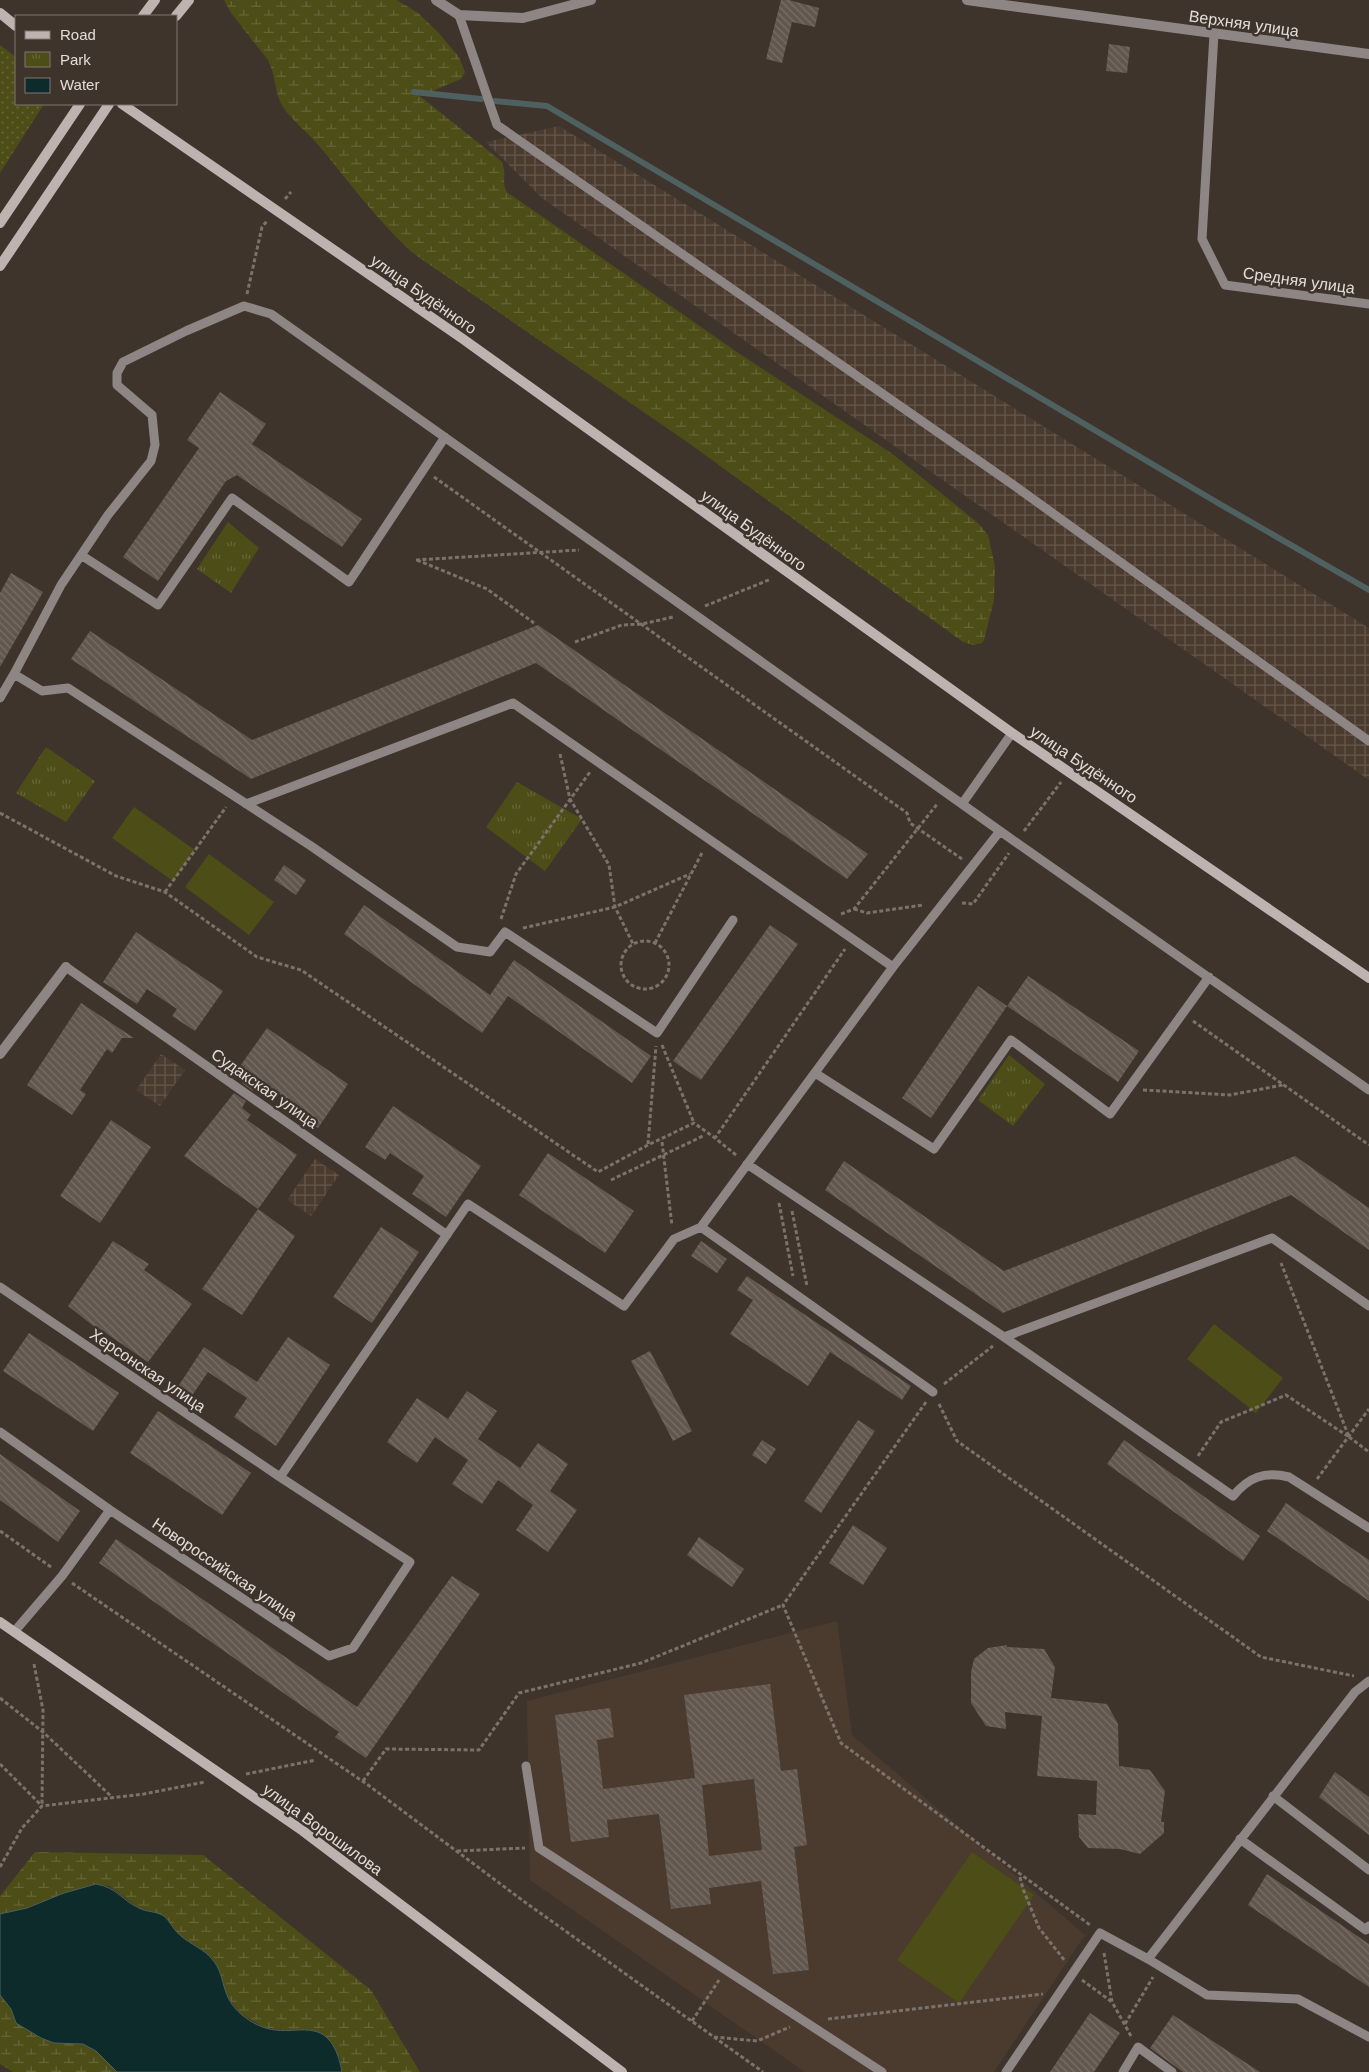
<svg xmlns="http://www.w3.org/2000/svg" width="1369" height="2072" font-family="Arial,sans-serif">
<defs>
<pattern id="industrial-grid" width="8" height="8" patternUnits="userSpaceOnUse" patternTransform="scale(1.25)"><rect width="8" height="8" fill="#4b3b2e"/><path d="M0 4h8M4 0v8" fill="none" stroke="#65574c"/></pattern>
<pattern id="grass-dots" width="8" height="8" patternUnits="userSpaceOnUse" patternTransform="scale(1.25)"><rect width="8" height="8" fill="#4c4d17"/><path d="M2 2h.1M6 6h.1" fill="none" stroke="#666638" stroke-width="1.8" stroke-linecap="round"/></pattern>
<pattern id="wetland-marsh" width="20" height="14" patternUnits="userSpaceOnUse" patternTransform="scale(1.25)"><rect width="20" height="14" fill="#4c4d17"/><path d="M1 5h8M5 5V1M11 12h8M15 12V8" fill="none" stroke="#666638"/></pattern>
<pattern id="park-tufts" width="24" height="20" patternUnits="userSpaceOnUse" patternTransform="scale(1.25)"><rect width="24" height="20" fill="#4c4d17"/><path d="M3 7l-1-3M5 7V3M7 7l1-3M15 17l-1-3M17 17v-4M19 17l1-3" fill="none" stroke="#666638"/></pattern>
<pattern id="building-back-hatch" width="6" height="6" patternUnits="userSpaceOnUse" patternTransform="scale(1.25)"><rect width="6" height="6" fill="#62574e"/><path d="M-1 5l2 2M0 0l6 6M5-1l2 2" fill="none" stroke="#786f67"/></pattern>
</defs>
<rect width="100%" height="100%" fill="#3e342c"/>
<path fill="#4b3b2e" d="M837,1621L852,1735L1085,1935L994,2072H805L530,1880L527,1701Z"/>
<path fill="url(#industrial-grid)" d="M559,126L1369,628V780L542,198L486,142Z
M161,1054L185,1070L160,1106L136,1090Z
M315,1159L339,1175L311,1216L287,1200Z"/>
<path fill="url(#grass-dots)" d="M0,45L16,57V104H44L0,173Z"/>
<path fill="url(#wetland-marsh)" d="M224,0H397L418,13L438,32L459,57L465,72L461,79L430,92L427,96L416,93L500,160C509,172 500,182 507,192L737,352L894,455L978,523L988,535L995,566L994,600L984,640L982,643L973,645L963,642L690,444L414,254C378,222 350,183 320,147C309,133 293,122 283,107C274,93 276,75 268,60L231,13Z
M35,1852L203,1855L371,1990L420,2072H342L340,2057L288,2031L263,2027L241,2014L225,1994L218,1969L212,1958L181,1936L171,1927L164,1917L152,1911L140,1909L109,1886L96,1884L64,1893L27,1908L0,1914V1896Z
M0,1995L11,2009L16,2023L54,2043L83,2044L96,2051L117,2072H13L0,2064Z"/>
<path fill="url(#park-tufts)" d="M228,522L259,548L231,593L197,569Z
M46,747L95,781L66,822L16,793Z
M517,782L582,819L545,871L486,827Z
M1009,1055L1045,1084L1013,1126L978,1100Z"/>
<path fill="#4c4d17" d="M134,807L195,850L173,881L112,838Z
M209,854L274,902L249,935L185,887Z
M1214,1324L1283,1378L1256,1413L1187,1359Z
M972,1852L1034,1895L959,2003L897,1960Z"/>
<path fill="#0e2b2c" stroke="#4e605f" d="M96,1884C118,1888 121,1900 139,1908C146,1912 156,1911 164,1916C170,1921 174,1931 181,1936C190,1944 204,1949 212,1959C227,1976 219,1996 242,2015C252,2023 263,2029 276,2030C288,2032 302,2028 314,2031C333,2035 339,2056 342,2072H117L96,2051L83,2044L54,2043L41,2038L16,2023L11,2009L0,1995V1914L27,1908L64,1893Z"/>
<g fill="none" stroke-linecap="round" stroke-linejoin="round">
<path stroke="#4e605f" stroke-width="6" d="M414,92L481,99
M495,101L547,106L1218,503L1369,590"/>
</g>
<path fill="url(#building-back-hatch)" fill-rule="evenodd" d="M781,0H789L819,8L815,27L792,22L782,63L766,59Z
M1109,44L1130,47L1127,73L1106,71Z
M220,392L266,424L252,444L362,519L342,547L237,475L226,481L158,581L123,557L199,448L187,440Z
M11,573L43,592L0,667V593Z
M538,625L868,854L847,879L536,663L251,779L71,659L90,631L252,740Z
M284,865L306,880L296,895L274,880Z
M364,905L490,995L514,960L651,1056L632,1083L508,996L482,1033L344,934Z
M770,925L798,944L701,1080L673,1061Z
M136,932L223,991L195,1031L172,1016L177,1009L147,989L137,1004L103,982Z
M1028,976L1139,1051L1118,1082L1007,1006Z
M978,986L1007,1006L931,1118L902,1098Z
M81,1003L134,1038H122L112,1053L107,1049L80,1090L86,1094L72,1115L27,1085Z
M267,1028L348,1084L318,1128L297,1114L301,1109L260,1081L253,1091L242,1083L245,1079L236,1072Z
M234,1093L246,1101L242,1108L251,1115L247,1120L297,1155L258,1209L184,1156Z
M393,1106L481,1166L446,1217L412,1194L424,1176L390,1153L385,1160L365,1147Z
M111,1120L151,1147L100,1223L60,1196Z
M548,1153L634,1211L605,1253L519,1195Z
M1295,1156L1369,1208V1250L1291,1195L1003,1313L825,1190L844,1161L1004,1271Z
M258,1209L295,1236L242,1315L202,1289Z
M381,1227L419,1252L372,1323L333,1297Z
M113,1241L149,1264L144,1270L192,1304L148,1362L97,1327L96,1328L68,1306Z
M701,1241L727,1259L717,1273L691,1256Z
M747,1276L911,1386L902,1400L830,1352L808,1386L730,1334L753,1300L737,1290Z
M29,1333L119,1393L93,1431L3,1371Z
M288,1337L330,1365L276,1446L234,1417L247,1398L208,1372L191,1397L177,1388L204,1347L257,1382Z
M650,1351L692,1431L673,1441L631,1361Z
M467,1391L497,1411L478,1439L520,1468L538,1443L568,1464L550,1491L577,1510L548,1552L516,1530L533,1505L498,1480L482,1504L452,1484L468,1460L435,1437L417,1463L387,1442L417,1398L448,1419Z
M158,1411L251,1473L222,1515L130,1453Z
M858,1420L875,1431L821,1513L804,1501Z
M762,1440L776,1449L766,1464L752,1455Z
M1124,1440L1260,1536L1243,1561L1107,1464Z
M0,1454L80,1511L58,1542L0,1500Z
M1286,1503L1369,1560V1601L1267,1531Z
M853,1525L887,1548L863,1585L829,1563Z
M699,1537L744,1569L732,1587L687,1555Z
M116,1539L357,1707L452,1576L480,1594L366,1758L335,1737L339,1732L99,1563Z
M1007,1645V1647L1044,1649L1055,1667L1051,1698L1107,1704L1118,1724L1119,1766L1150,1770L1165,1791L1161,1822H1164V1833L1140,1854L1120,1849L1088,1848L1079,1837L1078,1814L1096,1815L1097,1781L1037,1776L1042,1716L1005,1712L1006,1729L986,1726L971,1703V1672L974,1659L988,1648Z
M770,1684L781,1771L797,1769L807,1845L794,1847L809,1970L773,1974L761,1881L709,1888L711,1904L671,1909L659,1814L607,1820L609,1837L571,1842L555,1715L610,1708L614,1737L597,1740L603,1789L695,1778L684,1695ZM754,1779L762,1850L709,1856L702,1785Z
M1335,1772L1369,1797V1835L1319,1797Z
M1267,1874L1369,1944V1987L1248,1905Z
M1090,2013L1120,2033L1094,2072H1050Z
M1173,2015L1260,2072H1183L1176,2067L1150,2048Z"/>
<g fill="none" stroke-linecap="round" stroke-linejoin="round">
<path stroke="#7b726b" stroke-width="3" stroke-dasharray="4 2.5" stroke-linecap="butt" d="M285,199L291,192
M247,294L262,227L267,221
M434,477L907,813L910,823L962,859
M416,560L579,550
M417,560L487,589L534,623
M705,606L771,579
M575,642L622,625L642,624L673,617
M560,754L570,799L609,865L615,907L633,944
M0,813L116,876L165,892L257,957L301,970L598,1172L648,1145L694,1123L715,1138
M1024,831L1061,782
M165,892L226,807
M962,903L973,904L1009,853
M854,909L867,913L923,905
M841,914L854,909L938,803
M501,919L516,874L590,772
M523,928L615,907L690,874
M621 965a24 24 0 1 1 48 0a24 24 0 1 1-48 0Z
M655,943L703,851
M1193,1021L1369,1145
M662,1045L694,1123
M1143,1090L1230,1095L1283,1085
M662,1142L672,1226
M648,1144L656,1046
M736,1155L715,1138L845,949
M611,1180L703,1136
M779,1203L793,1276
M792,1211L807,1286
M944,1384L993,1346
M926,1402L783,1605L841,1743L1090,1925
M939,1404L957,1441L1261,1657L1354,1676
M1349,1437L1369,1452
M1198,1456L1221,1422L1286,1395L1349,1437L1281,1263
M1317,1479L1369,1409
M0,1531L51,1567
M72,1583L368,1785L522,1900L763,2072
M34,1664L43,1710L42,1806
M0,1698L43,1732L113,1798
M0,1764L42,1806
M246,1774L316,1760
M363,1781L386,1749L479,1750L519,1693L641,1663L783,1605
M457,1851L525,1848
M0,1867L22,1828L42,1806L144,1794L205,1782
M1020,1877L1023,1889L1039,1928L1065,1961
M1104,1953L1112,2002L1131,2036
M1082,1980L1112,2002
M828,2019L1043,1994
M692,2021L719,1980
M1125,2024L1153,1977
M714,2037L757,2041L790,2027"/>
<path stroke="#8d8685" stroke-width="9" d="M459,15L497,125L1012,484L1369,741
M1214,34L1202,239L1225,285L1369,304
M81,555L158,605L232,498L349,582L445,437
M14,674L42,691L68,688L311,846L457,947L490,952L505,932L657,1033L733,920
M0,698L14,674L61,585L108,515L151,461L155,445L152,415L117,385V373L123,362L186,331L244,306L271,314L1000,831L1369,1090
M246,804L513,703L893,967
M962,804L1012,733
M66,967L447,1235
M815,1073L934,1149L1011,1040L1110,1114L1209,977
M747,1164L1004,1337L1233,1496C1249,1477 1264,1471 1289,1477L1369,1528
M701,1227L933,1392
M0,1287L280,1477L410,1562L353,1648L329,1656L110,1510L0,1432
M1004,1337L1272,1238L1369,1306
M280,1477L468,1204L624,1306L674,1239L701,1227L893,967L1000,831
M14,1632L62,1576L110,1510
M526,1766L539,1848L882,2072
M1273,1796L1369,1870
M1240,1839L1366,1930L1369,1926
M1148,1959L1207,1995L1298,1999L1369,2037
M1006,2072L1100,1933L1148,1959L1355,1692L1369,1681
M1123,2072L1138,2047L1172,2072"/>
<path stroke="#8d8685" stroke-width="10" d="M436,0L459,15L523,18L591,0
M967,0L1369,54
M0,1054L66,967"/>
<path stroke="#bfb3b2" stroke-width="10" d="M0,13L16,26
M143,16L155,0
M176,16L189,0
M122,104L463,339L1012,733L1369,978
M0,223L80,104
M0,266L109,104
M0,1622L303,1831L622,2072"/>
</g>
<g text-anchor="middle" stroke-width="5" stroke-linejoin="round" paint-order="stroke">
<g font-size="16" fill="#e3dcd7" stroke="#3e342c">
<text transform="translate(1244 23) rotate(8)" y="6">Верхняя улица</text>
<text transform="translate(1299 280) rotate(8)" y="6">Средняя улица</text>
<text transform="translate(424 294) rotate(35)" y="6">улица Будённого</text>
<text transform="translate(754 530) rotate(36)" y="6">улица Будённого</text>
<text transform="translate(1084 764) rotate(34)" y="6">улица Будённого</text>
<text transform="translate(265 1088) rotate(35)" y="6">Судакская улица</text>
<text transform="translate(148 1370) rotate(34)" y="6">Херсонская улица</text>
<text transform="translate(225 1569) rotate(34)" y="6">Новороссийская улица</text>
<text transform="translate(323 1829) rotate(36)" y="6">улица Ворошилова</text>
</g>
</g>
<rect x="15" y="15" width="162" height="90" fill="#3e342c" stroke="#807770"/>
<rect x="25" y="31" width="25" height="8" fill="#bfb3b2" stroke="#807770"/>
<text x="60" y="40" font-size="15" fill="#e3dcd7">Road</text>
<rect x="25" y="52" width="25" height="15" fill="url(#park-tufts)" stroke="#807770"/>
<text x="60" y="65" font-size="15" fill="#e3dcd7">Park</text>
<rect x="25" y="78" width="25" height="15" fill="#0e2b2c" stroke="#807770"/>
<text x="60" y="90" font-size="15" fill="#e3dcd7">Water</text>
</svg>
